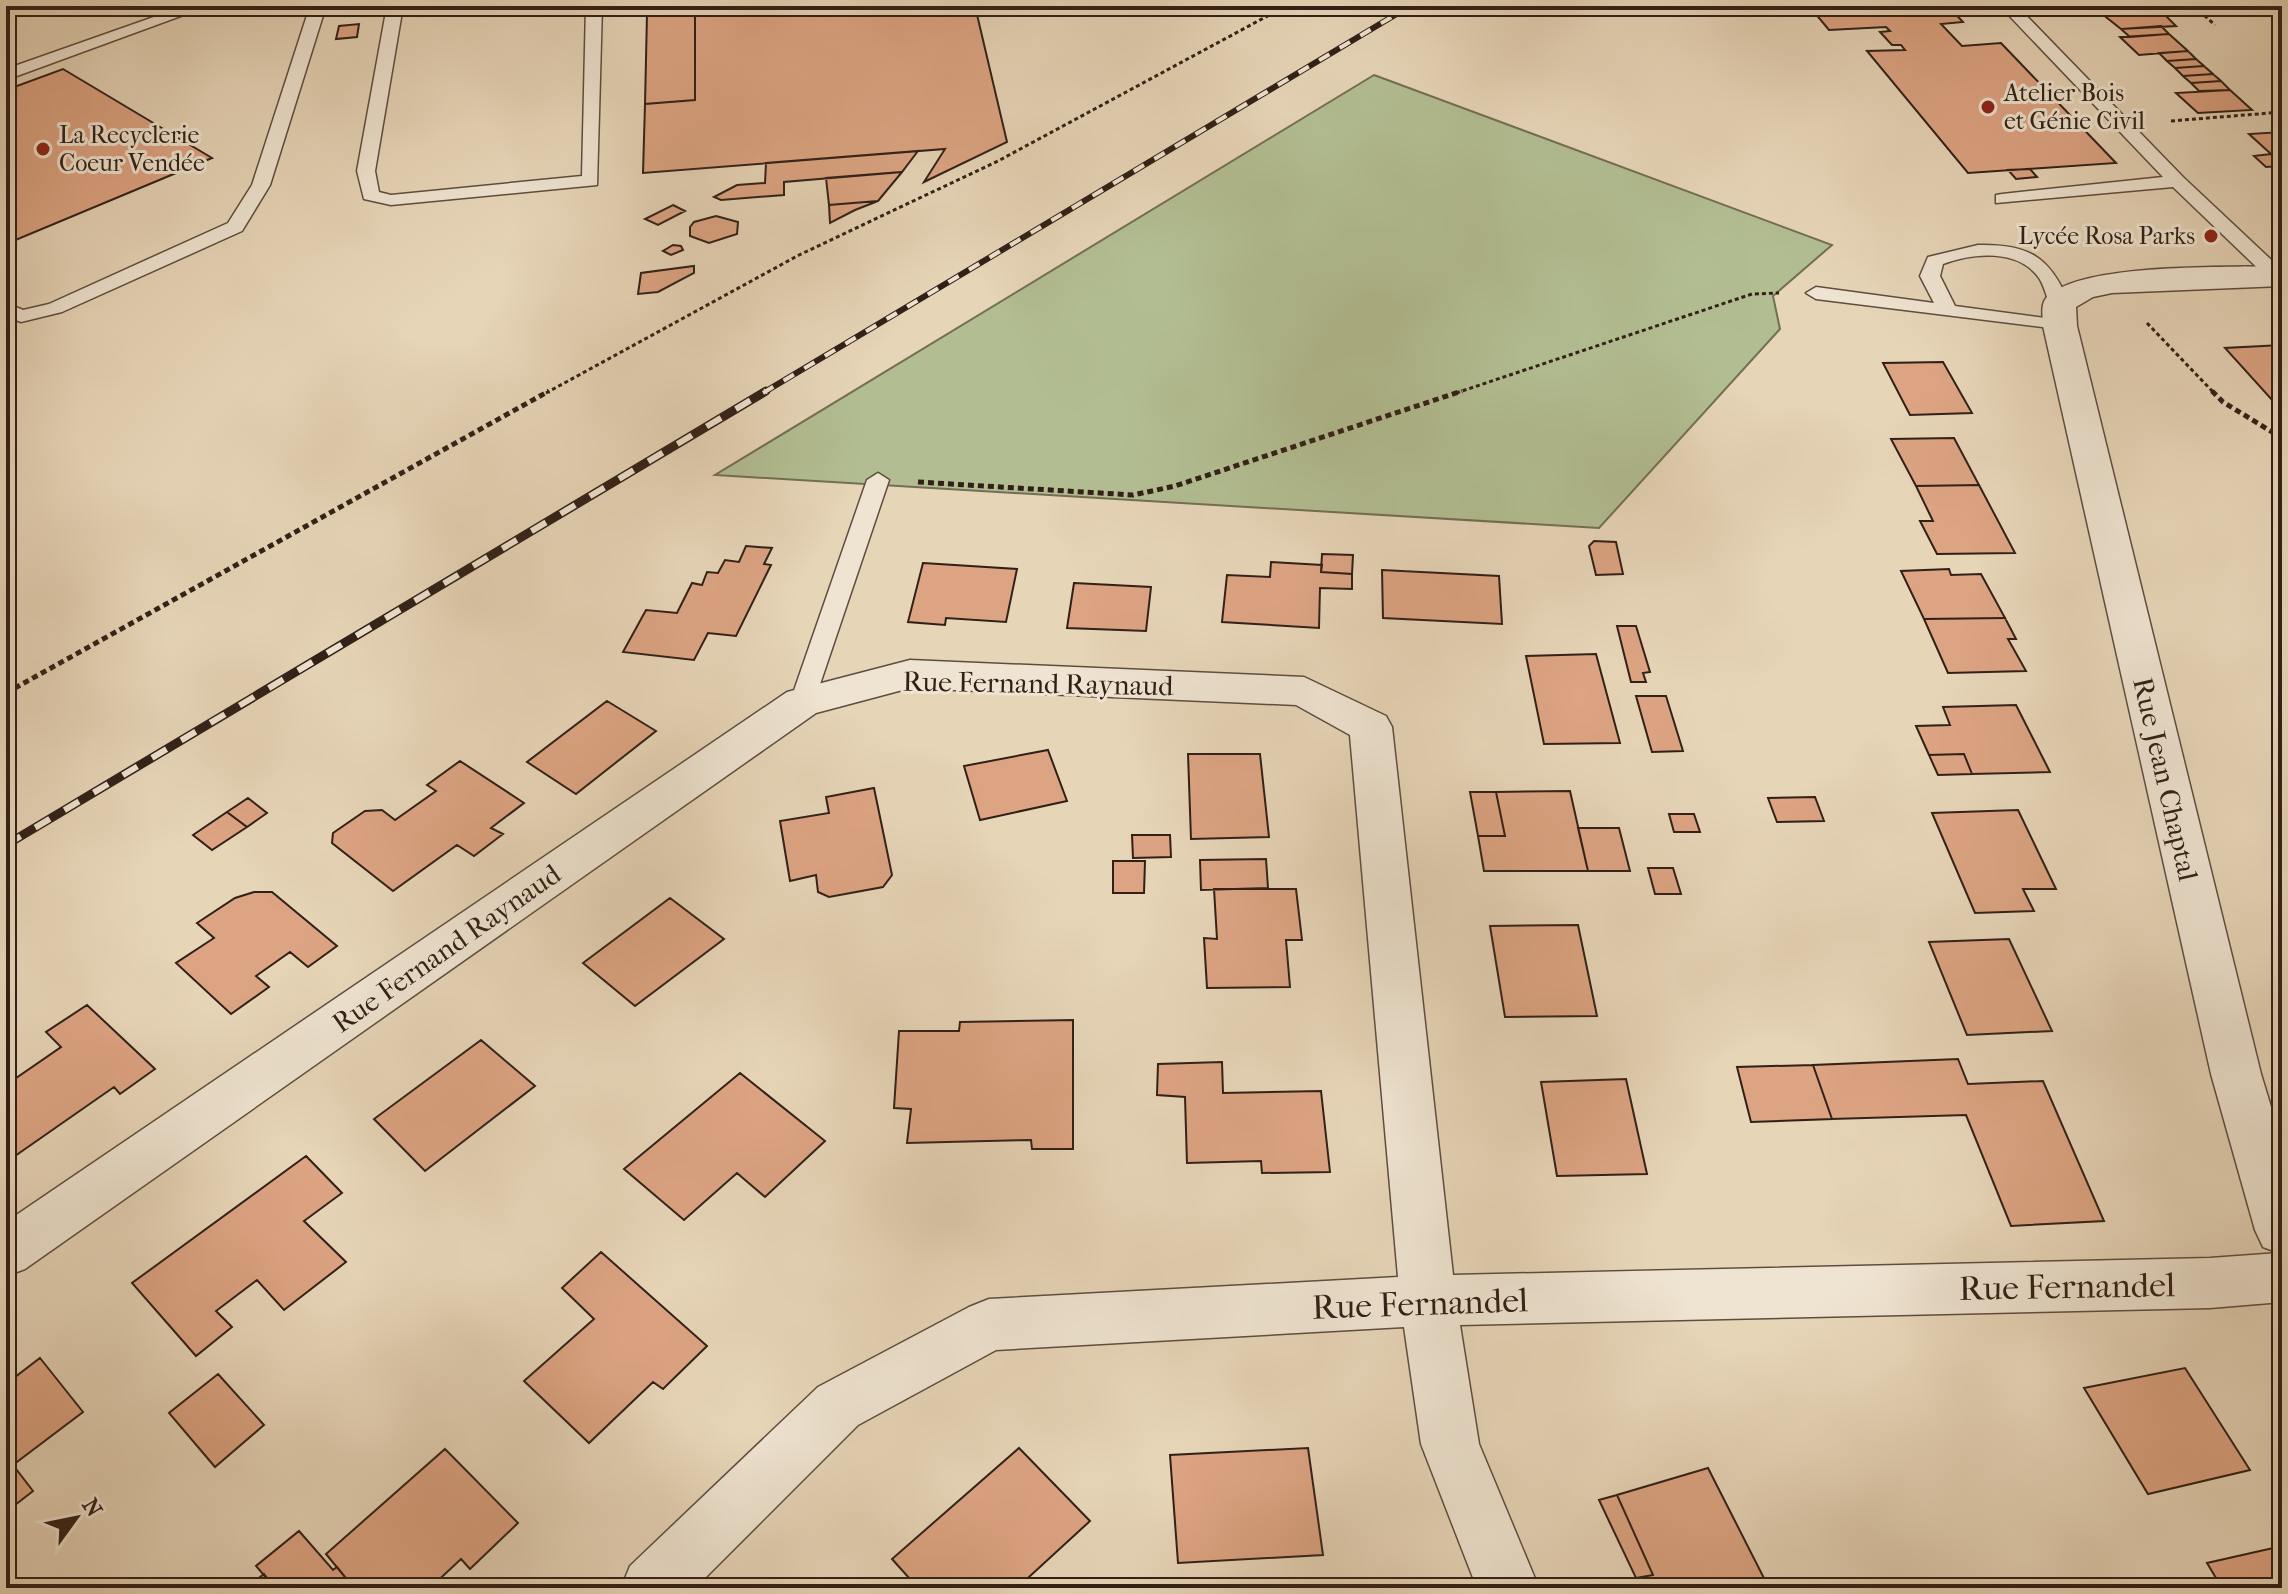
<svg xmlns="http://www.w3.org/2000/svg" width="2288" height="1594" font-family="'IM FELL French Canon',serif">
<rect width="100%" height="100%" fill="#e7d5b8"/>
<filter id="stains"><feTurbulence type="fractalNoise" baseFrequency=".0025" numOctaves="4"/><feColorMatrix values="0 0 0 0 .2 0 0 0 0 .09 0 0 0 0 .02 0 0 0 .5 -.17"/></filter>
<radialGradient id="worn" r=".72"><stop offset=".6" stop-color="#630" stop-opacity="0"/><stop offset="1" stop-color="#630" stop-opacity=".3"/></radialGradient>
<path fill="#b2be92" stroke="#726f54" stroke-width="2" d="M1374,75L1832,245L1773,296L1780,329L1599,528L715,475Z"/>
<path fill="#dda483" stroke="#312017" stroke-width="2" d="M762,6H975L1007,142L924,182L945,149L643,173L645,104L695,100V11Z
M1809,6H1948L1963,22L1941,24L1962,46L2001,43L2116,163L1968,173L1867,51L1905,50L1901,45H1892L1880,32L1890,31L1886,27L1829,30Z
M2092,6H2178L2183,10L2161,11L2176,26L2121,29Z
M2256,6H2282V13L2274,15Z
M695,11V100L645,104L647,14Z
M359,24L357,37L336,39L339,26Z
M2161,26L2169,34L2130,37L2121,29Z
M2169,34L2188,51L2139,55L2120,37Z
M2188,51L2196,59L2167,61L2159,53Z
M2196,59L2204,66L2175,68L2167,61Z
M2204,66L2213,74L2183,76L2175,68Z
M63,69L212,158L6,244V90Z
M2213,74L2221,81L2191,83L2183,76Z
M2221,81L2230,90L2199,91L2191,83Z
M2230,90L2252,110L2198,113L2176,93Z
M2282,132V164L2249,134Z
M918,151L902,172L784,182V195L721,200L714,197L737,185L765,183L766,163Z
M2271,154L2282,166L2266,167L2254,156Z
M2030,169L2037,177L2016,179L2008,170Z
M902,172L878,201L829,205L826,178Z
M878,201L855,210L830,223L829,205Z
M673,205L685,211L658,225L645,219Z
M716,216L738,222L737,234L709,243L690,236V227L694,222Z
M673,245L681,246L683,250L671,255L663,251Z
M694,266V273L658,292L638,294L641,273Z
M2282,345V411L2225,348Z
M1943,362L1972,413L1910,415L1883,363Z
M1954,438L1979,485L1916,486L1891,439Z
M1979,485L2015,553L1937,554L1920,521H1933L1916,486Z
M1594,541L1616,542L1623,574L1596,575L1589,546Z
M746,546L772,548L764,564L771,565L736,636L708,633L694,660L623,652L646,610L677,613L692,583L702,585L707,572L718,573L725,560L739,562Z
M1322,554L1353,555L1352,574L1321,572Z
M1271,562L1322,565L1321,572L1352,574V589L1320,588L1319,628L1222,622L1227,575L1270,577Z
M923,563L1017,569L1006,622L946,618L945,625L908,622Z
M1949,569L1951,575L1981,574L2005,618L1924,619L1901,571Z
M1382,570L1499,576L1502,624L1383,618Z
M1074,583L1151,587L1146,631L1067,628Z
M2005,618L2016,639H2008L2026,671L1948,673L1924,619Z
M1617,626H1636L1650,672L1643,673L1646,682H1631Z
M1596,654L1620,743L1544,744L1526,656Z
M1636,696H1666L1683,751L1652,752Z
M607,701L656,731L576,794L527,762Z
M2016,705L2050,772L1972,774L1964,754L1929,755L1916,726L1950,725L1943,707Z
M1048,750L1067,801L980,820L964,766Z
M1188,754H1260L1269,837L1191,839Z
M1964,754L1972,774L1938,775L1929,755Z
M460,761L524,803L491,828L503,834L474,856L457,845L393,891L332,843L333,833L365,811L382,810L395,820L436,791L427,785Z
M874,788L892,875L883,887L829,897L818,892L816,875L790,881L780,821L829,813L826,797Z
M1570,791L1588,871H1484L1478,836H1505L1496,792Z
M1470,792H1496L1505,836H1478Z
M1815,797L1824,821L1777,822L1768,798Z
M248,798L267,813L247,827L227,812Z
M2018,810L2056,889H2023L2034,911L1975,913L1932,813Z
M227,812L247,827L212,850L193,835Z
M1669,814H1694L1700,832H1674Z
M1578,828H1619L1630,871H1588Z
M1132,835H1170L1171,857L1133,858Z
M1266,859L1268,888L1201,890L1200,860Z
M1113,861H1145L1144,893H1113Z
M1648,868H1673L1681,894H1655Z
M1214,889H1296L1302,940H1286L1290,987L1207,988L1204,938L1217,939Z
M254,892H272L337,946L308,967L290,952L256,976L269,987L231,1014L176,963L214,938L197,923L235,898Z
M670,898L724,939L635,1006L583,963Z
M1578,925L1597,1016L1505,1017L1490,926Z
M2009,939L2052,1031L1967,1035L1929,942Z
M87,1005L155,1069L120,1094L114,1087L15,1156L6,1147V1085L61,1047L46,1032Z
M1073,1020V1149H1032L1031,1140L907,1143L911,1109L894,1108L899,1031H959L960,1022Z
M481,1040L535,1086L425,1171L374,1119Z
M1958,1059L1968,1084L2043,1081L2104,1221L2011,1226L1966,1115L1832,1119L1813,1065Z
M1222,1062L1223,1093L1321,1091L1330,1172L1262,1173L1261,1161L1187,1163L1185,1097L1157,1095L1158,1064Z
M1813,1065L1832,1119L1751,1122L1737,1067Z
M740,1073L825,1141L765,1197L737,1173L684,1220L624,1169Z
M1626,1079L1647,1174L1557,1176L1541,1082Z
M306,1156L342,1193L304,1221L346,1262L284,1310L257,1280L216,1311L232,1327L196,1356L132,1283Z
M601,1252L707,1346L663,1389L653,1382L589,1443L524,1381L594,1319L562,1288Z
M40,1358L83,1412L13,1465L33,1491L6,1512V1384Z
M2185,1368L2250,1470L2148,1494L2084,1388Z
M218,1374L264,1425L215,1467L169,1413Z
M1019,1448L1090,1521L1017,1588H918L892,1559Z
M1308,1448L1323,1555L1178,1563L1170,1455Z
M445,1449L518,1523L470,1569L461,1559L430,1588H354L326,1554Z
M1708,1468L1769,1588H1641L1636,1578L1653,1575L1617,1495Z
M1617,1495L1653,1575L1636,1578L1599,1500Z
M299,1531L333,1570L337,1567L354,1588H275L256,1566Z
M2282,1546V1588H2222L2207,1563Z
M264,1574L275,1588H246Z"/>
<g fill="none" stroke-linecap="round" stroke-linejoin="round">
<g stroke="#5e4d3f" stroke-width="3">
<path id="service" d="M185,6H208L6,80V69Z
M310,6H326L270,185L242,231L62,312L21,322L6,316V303L23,310L49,304L228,223L252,185Z
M387,6H403L375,171L379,192L391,195L582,176L586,6H602L597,185L391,205L364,199L357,171Z
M2000,6H2017L2183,177L2282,270V281L2270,280L2173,187L1996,203V195L2002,194L2163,177Z
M1978,245C2028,244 2050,256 2069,303L2059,309L2052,307C2046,298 2045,287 2039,278C2018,248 1972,253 1943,264L1940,276L1955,306L2060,320L2070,326L2067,330L1816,299L1806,293L1816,287L1934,303L1920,276L1928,257Z
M878,473L889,480L814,702L811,708H793L790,702L867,480Z"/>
</g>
<g stroke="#5e4d3f" stroke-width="3">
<path id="minor" d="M2282,266V286L2112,293L2093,297L2076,307L2077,326L2261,1074L2282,1143V1302L2210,1308L1460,1325L1479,1444L1539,1588H1477L1421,1444L1404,1327L996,1350L858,1425L695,1588H621L630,1566L818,1387L969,1307L989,1299L1398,1277L1350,735L1296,705L910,688L816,713L25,1269L6,1276V1222L787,692L910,660L1304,677L1386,716L1392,727L1453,1275L2210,1258L2279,1253L2263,1247L2255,1230L2211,1074L2043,326C2043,317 2040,304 2047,297C2082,262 2230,268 2282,266Z"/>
</g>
<g stroke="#312017" stroke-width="3">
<path id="secondary" d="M6,6H20L15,13L6,15Z"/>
</g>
<path stroke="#312017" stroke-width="3" stroke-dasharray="4 3" stroke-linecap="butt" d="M2194,6L2215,25
M48,15L74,6
M2171,121L2282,112
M2147,323L2214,393
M546,393L799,255L998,161L1286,6
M1456,393L1752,294L1779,293"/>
<path stroke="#312017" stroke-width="5" stroke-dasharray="6 4" stroke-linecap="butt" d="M2212,391L2223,402L2282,438
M918,482L1133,495L1175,486L1462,391
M6,693L549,391"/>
<use href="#service" fill="#efe4d1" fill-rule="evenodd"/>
<use href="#minor" fill="#efe4d1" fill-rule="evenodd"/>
<use href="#secondary" fill="#efe4d1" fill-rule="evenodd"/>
<g stroke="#312017" stroke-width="6">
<path id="rail-far1" d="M763,393L1410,6"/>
</g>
<g stroke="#312017" stroke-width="9">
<path id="rail" d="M6,845L766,391"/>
</g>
<use href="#rail-far1" stroke="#efe4d1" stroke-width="4" stroke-dasharray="12" stroke-linecap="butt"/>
<use href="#rail" stroke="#efe4d1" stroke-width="6" stroke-dasharray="17" stroke-linecap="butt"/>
</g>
<g fill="#8f2418" stroke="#efe4d1" stroke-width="3">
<circle cx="1988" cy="107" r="8"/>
<circle cx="43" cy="149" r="8"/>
<circle cx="2211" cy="236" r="8"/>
</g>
<g text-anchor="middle" stroke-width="6" stroke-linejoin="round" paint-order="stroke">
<g font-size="24" fill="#312017" stroke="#efe4d1" text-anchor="start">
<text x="2004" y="101">Atelier Bois<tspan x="2004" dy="28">et Génie Civil</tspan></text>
<text x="59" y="143">La Recyclerie<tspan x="59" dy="28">Coeur Vendée</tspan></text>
<text x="2195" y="244" text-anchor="end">Lycée Rosa Parks</text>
</g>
<g font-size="28" fill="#312017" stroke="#efe4d1">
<text transform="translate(1038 683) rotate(1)" y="10">Rue Fernand Raynaud</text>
<text transform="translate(2166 779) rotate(77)" y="10">Rue Jean Chaptal</text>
<text transform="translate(446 948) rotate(-35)" y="10">Rue Fernand Raynaud</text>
</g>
<g font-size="34" fill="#312017" stroke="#efe4d1">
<text transform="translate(2067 1286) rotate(-1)" y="12">Rue Fernandel</text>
<text transform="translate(1420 1303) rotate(-2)" y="12">Rue Fernandel</text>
</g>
</g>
<rect width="2288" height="1594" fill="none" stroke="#e7d5b8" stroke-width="32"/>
<rect x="8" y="8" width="2272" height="1578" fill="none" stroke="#312017" stroke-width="4"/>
<rect x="16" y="16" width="2256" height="1562" fill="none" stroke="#312017" stroke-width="2"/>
<g transform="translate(76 1518) rotate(57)" stroke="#efe4d1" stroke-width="6" paint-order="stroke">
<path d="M0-6L14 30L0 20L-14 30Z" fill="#312017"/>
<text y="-12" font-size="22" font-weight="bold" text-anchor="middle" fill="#312017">N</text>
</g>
<rect width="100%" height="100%" filter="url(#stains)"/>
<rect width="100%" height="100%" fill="url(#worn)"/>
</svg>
